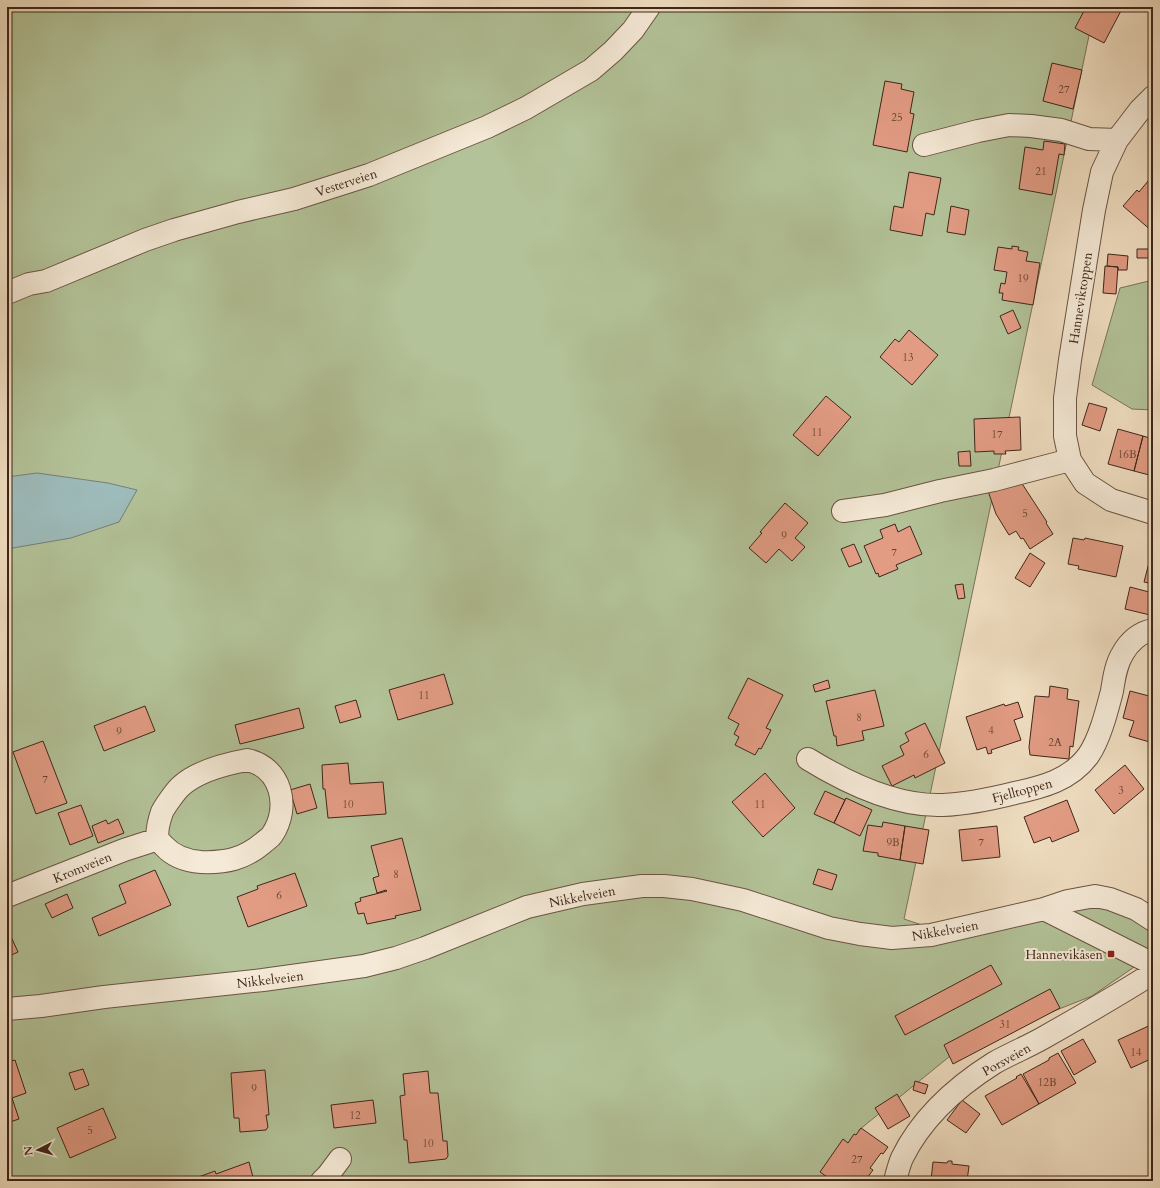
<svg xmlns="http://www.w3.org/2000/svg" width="1160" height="1188" font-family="Cardo,serif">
<rect width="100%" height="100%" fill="#f0dec1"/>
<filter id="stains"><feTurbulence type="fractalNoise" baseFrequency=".005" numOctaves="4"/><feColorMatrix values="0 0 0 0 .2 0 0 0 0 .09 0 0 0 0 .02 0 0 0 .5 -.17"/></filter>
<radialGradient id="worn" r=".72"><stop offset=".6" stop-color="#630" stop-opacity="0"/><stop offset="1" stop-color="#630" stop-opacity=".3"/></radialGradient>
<path fill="#b3c298" stroke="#797458" d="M7,7H1095L904,919L931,928L1065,898L1153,912V954L1092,996L960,1048L859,1130L849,1181H7Z
M1153,280V410L1132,409L1092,385L1120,288Z"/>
<path fill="#9dbbba" stroke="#777f7a" d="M37,473L108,483L137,490L119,522L71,538L7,549V477Z"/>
<path fill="#e29c84" stroke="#3f2619" d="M1086,7H1123L1104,43L1075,28Z
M1052,63L1082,70L1073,109L1043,101Z
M885,81L902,84L901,89L914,92L910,113L914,114L907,152L873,145Z
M1044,141L1065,144L1064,155L1059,154L1052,195L1019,189L1025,147L1043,150Z
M909,172L941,178L934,215L926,213L922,236L890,230L894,206L903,208Z
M1153,175V232L1123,206L1137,190L1139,192Z
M951,206L969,210L965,235L947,232Z
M1012,246L1019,247L1018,250L1028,252L1026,261L1040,263L1033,305L1002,300L1003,293H999L1001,283L1005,284L1007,272L994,270L998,247L1012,249Z
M1137,249H1150V258H1137Z
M1108,254L1128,256L1127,270H1118V267L1107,266Z
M1105,266L1118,267L1116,294L1103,293Z
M1013,310L1021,328L1008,334L1000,316Z
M909,330L938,355L912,385L880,357L895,339L899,342Z
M826,396L851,417L818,456L793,435Z
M1089,403L1107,408L1100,431L1082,425Z
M1020,417L1021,450L1005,451L1006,454H994V451L975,452L974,419Z
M1118,429L1143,436L1134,471L1108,464Z
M1143,436L1153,439V476L1134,471Z
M970,451L971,466H959L958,452Z
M1019,479L1047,522L1046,523L1053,534L1030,549L1023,538L1021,539L1016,531L1009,535L996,514L988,491Z
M785,503L808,523L795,538L805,547L792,561L779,549L766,563L749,548L762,533L760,532Z
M895,524L898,532L910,526L922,554L896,565L898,569L879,577L878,573L876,574L864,546L883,538L880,530Z
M1073,538L1084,540L1085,538L1123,546L1116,577L1078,569L1079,566L1068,564Z
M854,544L862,562L849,567L841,549Z
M1152,551H1153V584L1144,582Z
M1030,553L1045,563L1030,587L1015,578Z
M963,584L965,598L958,599L955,585Z
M1130,587L1153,593V600L1150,615L1125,609Z
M444,674L453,704L398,720L389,690Z
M748,678L783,695L766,728L771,730L761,749L759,748L755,755L735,745L739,737L734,734L739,724L728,718Z
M828,680L830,688L815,692L813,685Z
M1050,686L1068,689L1067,699L1079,701L1073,747L1070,746L1069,759L1030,755L1029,747L1035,696L1049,697Z
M875,690L884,726L862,731L864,740L837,746L836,736H834L826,701Z
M1130,691L1153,697V743L1129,736L1134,721L1123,718Z
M356,700L361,717L340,723L335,706Z
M1018,702L1023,717L1014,720L1021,740L991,750L992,753L988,754L986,747L977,750L966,717L1004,704L1005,706Z
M145,706L155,731L104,751L94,726Z
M299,708L304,728L240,744L235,725Z
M925,723L945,763L915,778L914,775L892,786L882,766L904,755L900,746L909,741L905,733Z
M43,741L67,803L36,814L13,752Z
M348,763L350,784L383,782L386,814L328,818L325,789H323L322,765Z
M1125,765L1144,789L1114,814L1095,790Z
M765,773L795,808L763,837L732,802Z
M310,784L317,808L297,814L290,790Z
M825,791L845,800L834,823L814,814Z
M846,798L872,810L860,836L834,823Z
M1067,800L1079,831L1052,842L1050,837L1034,843L1024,817Z
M81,805L93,836L70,845L58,813Z
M118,819L124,833L98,843L92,826L106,820L108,824Z
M883,822L905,826L900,860L878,856V853L863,851L868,825L882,827Z
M905,826L929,830L923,864L900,860Z
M997,826L1000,857L962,861L959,830Z
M402,838L421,910L395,916L396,918L367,924L364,913L358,914L355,903L361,901L360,898L387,891L386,890L377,893L373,878L379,876L371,846Z
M818,869L837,875L832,890L813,884Z
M155,870L171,905L99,936L92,918L126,903L119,885Z
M295,873L307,906L248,927L237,897L258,889L257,886Z
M67,894L73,908L52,918L45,904Z
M7,928L18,952L7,957Z
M991,965L1002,984L905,1035L895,1016Z
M1050,989L1060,1008L953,1064L944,1045Z
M1153,1024V1058L1131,1068L1118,1040Z
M1083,1039L1096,1062L1074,1075L1061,1051Z
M1058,1053L1076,1083L1039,1104L1023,1074L1049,1060V1058Z
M15,1060L26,1093L12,1098L19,1119L7,1123V1062Z
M83,1069L89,1085L75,1090L69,1073Z
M265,1070L269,1115H266L268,1127L266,1130L240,1132L239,1118H234L231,1073Z
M428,1071L430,1093H438L443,1141H447L448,1156L446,1159L409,1163L407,1140H404L400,1096L405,1095L403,1074Z
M1021,1074L1039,1104L1002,1125L985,1096L1017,1078L1016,1077Z
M915,1081L928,1085L925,1094L913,1090Z
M897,1094L910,1116L888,1129L875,1108Z
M373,1100L376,1123L334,1128L331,1105Z
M962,1100L980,1114L966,1133L947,1120Z
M103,1108L116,1138L70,1158L57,1128Z
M1152,1115H1153V1141Z
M861,1128L888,1147L883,1154L881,1153L870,1168L873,1170L867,1178L865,1176L861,1181H854L847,1176L843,1181H833L820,1172L843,1139L848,1143L854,1134L856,1135Z
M948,1161H952V1164L969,1166L967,1181L931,1180L933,1162L947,1163Z
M249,1162L254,1181H194L193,1179L215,1171L216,1174Z"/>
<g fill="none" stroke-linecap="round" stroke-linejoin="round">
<g stroke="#6b5443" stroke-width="24">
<path id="minor" d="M1153,97L1140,110L1117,140L1102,172L1094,210L1070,360L1065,398V436L1070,460L1085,483L1111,500L1153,513
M924,145L978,131L1009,125L1031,126L1061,130L1089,139L1117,140
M7,293L29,284L46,281L145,240L174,230L238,212L294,199L369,175L487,127L526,108L591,70L613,51L633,30L649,7
M843,511L885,505L940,491L994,480L1070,460
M808,759C847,783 896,807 943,805C967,804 991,799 1015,793C1043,787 1070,780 1088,756C1100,739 1107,710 1112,691C1114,678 1116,664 1123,653C1129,642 1140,632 1153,630
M247,760C281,767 291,807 272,835C270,838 266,840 263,843C244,859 226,863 201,862C187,861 174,857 164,846C162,844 159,841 158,839C156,832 160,818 162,812C165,806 175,792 180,787C197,771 225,764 247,760Z
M7,896L124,850L158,839
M1044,909L1153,964
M7,1009L41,1006L104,997L263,980L364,966L396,958L425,948L527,907L583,894L642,886H664L692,889L743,900L829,928L860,934L892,938L931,935L1044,909L1068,901L1095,896L1110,899L1136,909L1153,920
M322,1181L328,1175L340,1159
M895,1181C897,1173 899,1165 902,1158C922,1117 956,1087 994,1063C1010,1054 1027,1047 1043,1038C1080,1017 1117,996 1153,973"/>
</g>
<use href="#minor" stroke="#f5ead7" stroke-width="22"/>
</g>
<rect fill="#8f2418" stroke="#f5ead7" stroke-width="1.5" x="1107" y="950" width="8" height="8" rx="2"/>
<g text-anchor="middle" stroke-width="4" stroke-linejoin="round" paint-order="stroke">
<g font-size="11" fill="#684434">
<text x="1064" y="93">27</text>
<text x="897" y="121">25</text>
<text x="1041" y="175">21</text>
<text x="1023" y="282">19</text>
<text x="908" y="361">13</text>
<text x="817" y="436">11</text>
<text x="997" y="438">17</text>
<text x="1127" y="458">16B</text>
<text x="1025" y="517">5</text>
<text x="784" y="539">9</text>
<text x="894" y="556">7</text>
<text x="424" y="699">11</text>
<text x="859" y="721">8</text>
<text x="991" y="734">4</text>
<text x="119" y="735">9</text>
<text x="1055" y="746">2A</text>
<text x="926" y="758">6</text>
<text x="45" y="783">7</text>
<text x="1121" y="794">3</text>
<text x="348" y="808">10</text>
<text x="760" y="808">11</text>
<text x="893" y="846">9B</text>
<text x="981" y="846">7</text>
<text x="396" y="878">8</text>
<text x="279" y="899">6</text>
<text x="1005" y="1028">31</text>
<text x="1136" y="1056">14</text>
<text x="1047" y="1086">12B</text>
<text x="254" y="1092">9</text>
<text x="355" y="1119">12</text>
<text x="90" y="1134">5</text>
<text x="428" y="1147">10</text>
<text x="857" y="1163">27</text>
</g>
<g font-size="13" fill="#3f2619" stroke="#f5ead7">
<text transform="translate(346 182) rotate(-18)" y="5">Vesterveien</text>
<text transform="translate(1080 298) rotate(-81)" y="5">Hanneviktoppen</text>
<text transform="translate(1022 790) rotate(-15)" y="5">Fjelltoppen</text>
<text transform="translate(82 867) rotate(-22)" y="5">Kromveien</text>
<text transform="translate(582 896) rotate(-11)" y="5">Nikkelveien</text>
<text transform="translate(945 930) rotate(-10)" y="5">Nikkelveien</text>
<text transform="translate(270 979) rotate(-7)" y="5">Nikkelveien</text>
<text transform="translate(1006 1059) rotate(-29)" y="5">Porsveien</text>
</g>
<g font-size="13" fill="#3f2619" stroke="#f5ead7" text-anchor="end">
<text x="1103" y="959">Hannevikåsen</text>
</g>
</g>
<rect width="1160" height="1188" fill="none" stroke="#f0dec1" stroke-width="24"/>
<rect x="8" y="8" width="1144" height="1172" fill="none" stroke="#3f2619" stroke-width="2"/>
<rect x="12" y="12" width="1136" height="1164" fill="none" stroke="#3f2619"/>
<g transform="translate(38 1150) rotate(264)" stroke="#f5ead7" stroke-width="3" paint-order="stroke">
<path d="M0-3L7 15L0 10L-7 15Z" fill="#3f2619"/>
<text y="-6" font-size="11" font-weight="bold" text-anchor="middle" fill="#3f2619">N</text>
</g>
<rect width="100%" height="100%" filter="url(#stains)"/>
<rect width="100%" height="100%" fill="url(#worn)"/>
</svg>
